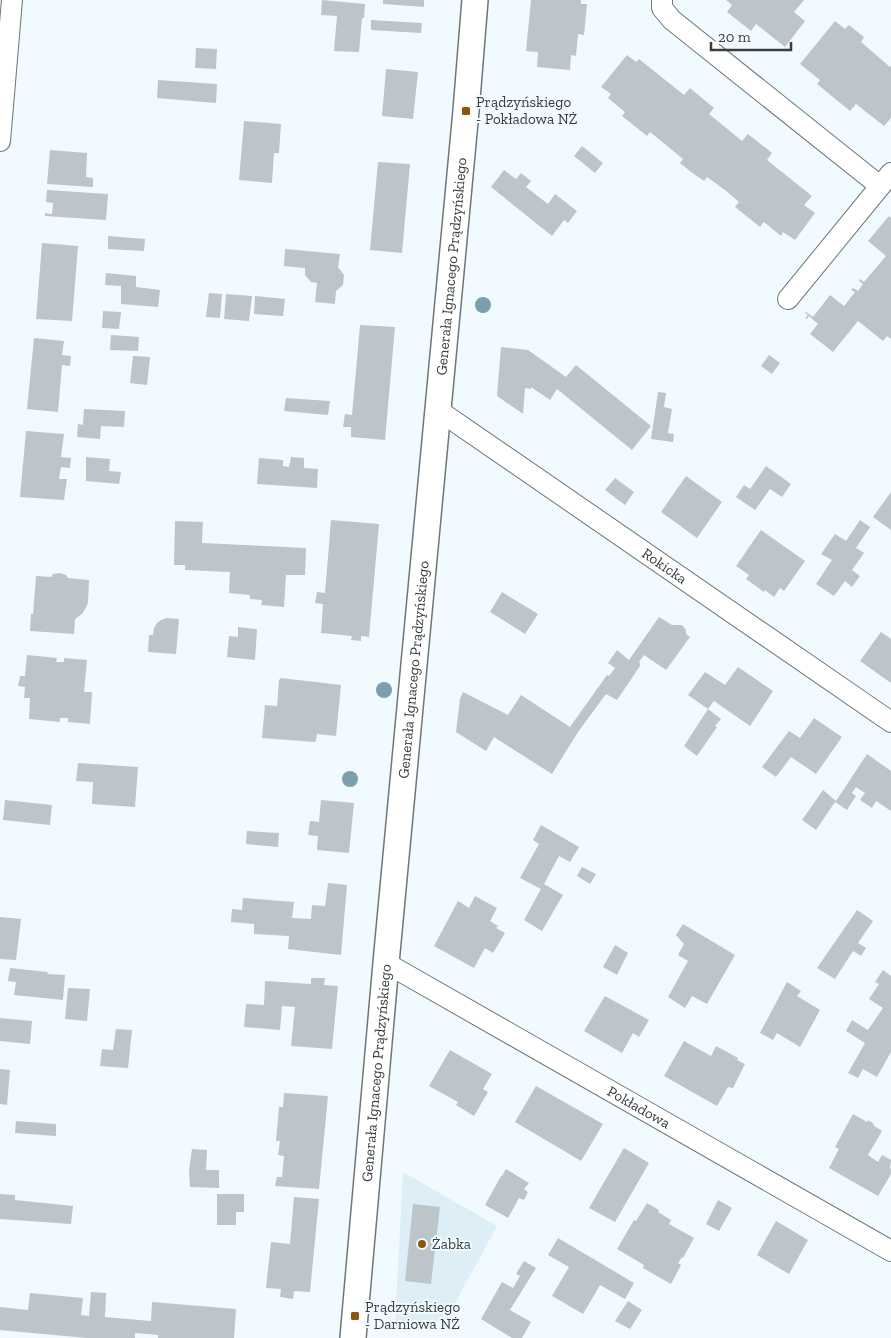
<svg xmlns="http://www.w3.org/2000/svg" width="891" height="1338" font-family="'Zilla Slab',serif">
<rect width="100%" height="100%" fill="#f0faff"/>
<path fill="#ddeef6" d="M403,1172L497,1226L453,1307L433,1325H395Z"/>
<path fill="#bcc6ca" d="M322,0L365,4L364,18H362L359,52L334,51L337,16L321,15Z
M383,0H424V7L383,4Z
M531,0H581V4H587L584,35L578,34L576,56L571,55L570,70L537,67L538,52L526,51Z
M726,0H804L794,12L805,21L785,47L756,24L751,31L727,12L732,5Z
M371,20L422,23L421,33L371,30Z
M835,21L845,29L849,25L864,37L861,42L890,67L891,66V118L884,126L856,104L850,111L817,84L820,80L800,64Z
M196,48L217,49L216,69L195,68Z
M627,55L636,62L639,59L684,95L690,88L714,108L709,114L742,141L748,134L772,153L767,160L812,196L804,205L815,213L795,240L783,232L781,236L764,222L760,227L735,207L739,202L725,190L707,177L704,181L691,172L680,163L683,159L650,132L647,136L622,116L625,112L608,98L611,94L601,87Z
M386,69L418,72L413,119L382,116Z
M158,80L217,84L216,103L157,98Z
M244,121L281,124L279,153H274L272,183L239,180Z
M582,146L603,163L595,173L574,156Z
M50,150L87,153L86,177L93,178V187L47,184Z
M378,162L410,164L402,253L370,250Z
M504,170L516,179L521,173L531,181L526,187L548,204L555,194L577,211L568,223L564,220L552,236L491,187Z
M47,190L108,194L106,220L45,216V213L52,214L53,203L46,202Z
M889,216L891,218V339L887,336L883,341L858,321L833,352L810,334L818,324L809,316L807,319L805,318L808,315L805,313L806,312L813,317L830,295L844,306L855,292L851,290L853,288L858,291L863,284L859,281L860,279L864,282L886,256L868,241Z
M108,236L145,239L144,251L108,249Z
M42,243L78,246L72,321L36,319Z
M285,249L340,254L338,267L344,275L343,285L336,291L335,304L315,302L317,283L311,282L305,275V268L284,266Z
M106,273L136,276V287L160,290L158,307L121,304V286L105,285Z
M209,293L222,294L220,318L206,317Z
M226,294L252,296L249,321L224,319Z
M255,296L285,299L283,316L254,314Z
M103,311L121,312L119,329L102,328Z
M360,325L395,327L385,440L351,437V427H343L345,414L352,415Z
M111,335L139,337L138,351L110,350Z
M34,338L64,341L62,355L71,356L70,366L62,365L58,412L27,409Z
M501,347L528,350L566,377L576,365L651,426L632,450L557,389L550,400L531,387V389L525,388L523,414L497,396Z
M769,355L780,363L772,374L761,366Z
M133,356L150,357L147,385L130,383Z
M658,392L666,393L664,407L672,409L668,433L674,434L673,442L651,439Z
M286,398L330,401L328,415L284,411Z
M84,409L125,411L124,427L101,426L100,439L77,437L78,424L83,425Z
M26,431L64,434L61,457L71,458L70,468L61,467L59,479H67L64,500L20,497Z
M86,457L110,459L109,471L121,472L119,484L86,481Z
M291,457L304,458V468L318,469L317,488L257,484L259,458L283,460V466L289,467Z
M766,466L791,484L782,497L770,489L755,510L736,497L744,485L750,489Z
M686,476L722,502L697,538L661,512Z
M615,478L634,492L625,505L605,490Z
M891,492V530L873,517Z
M331,520L379,524L369,637L361,636V641L351,640L352,636L321,633L323,604L315,603L317,592L325,593Z
M860,520L870,527L856,548L864,553L852,570L860,576L852,587L845,581L834,596L816,584L832,560L821,554L835,534L846,541Z
M175,521L203,522L202,543L306,548L305,575H286L284,607L261,605L262,600L250,599V595L229,593L230,572L185,570V565H174Z
M761,530L805,561L784,591L780,588L774,597L765,590L764,592L746,579L749,575L736,566Z
M60,573L66,575L68,578L89,580L88,603L83,613L75,619L74,634L30,631L31,614H33L36,576L51,577L53,574Z
M502,592L538,614L525,634L490,612Z
M659,617L672,625H682L686,630V634L690,637L666,670L644,655L639,662L640,663V666L617,700L606,694L578,732L552,774L494,737L486,751L456,732L460,699L463,692L508,715L521,695L570,727L607,675L609,676L615,668L608,663L617,650L629,660Z
M167,618L179,619L176,654L148,652L149,635H153L154,628L157,623L161,620Z
M238,627L257,629L255,660L227,657L229,636L238,637Z
M881,632L891,639V683L860,661Z
M27,655L57,658L56,662H64V658L87,660L84,692H92L90,724L68,722V718H60V722L29,719L30,698H24L25,687L18,686L20,676H25Z
M738,667L773,691L750,726L714,701L708,709L688,695L705,672L725,685Z
M281,678L341,685L336,736L317,734L316,741L314,742L262,738L265,705L277,706L279,680Z
M708,709L721,719L715,726L717,727L697,756L684,746Z
M814,718L842,737L816,774L791,757L776,777L762,767L789,731L800,738Z
M867,754L891,771V811L876,801L872,808L860,800L865,793L856,787L852,793L856,796L847,810L835,802L816,830L802,820L823,790L836,801Z
M78,763L138,767L135,807L92,804L93,782L76,781Z
M5,800L52,805L50,825L3,820Z
M321,800L354,803L349,853L317,850L318,836L308,835L310,821L319,822Z
M541,825L579,847L570,862L559,856L544,884L563,895L542,931L524,920L541,889L520,878L539,844L533,840Z
M247,831L279,833L278,847L246,844Z
M582,867L596,874L590,884L577,876Z
M328,883L347,885L341,955L288,949L289,936L254,934V924L231,922L232,909L242,910L243,898L294,902L292,918L311,919L312,905L325,906Z
M475,896L497,908L490,921L498,926L496,928L505,933L493,953L485,948L474,968L434,946L458,901L469,908Z
M857,910L873,921L858,943L866,948L861,956L853,951L835,979L817,968Z
M0,917L21,919L16,960L0,959Z
M683,924L735,955L707,1004L692,996L685,1008L668,997L688,961L678,955L684,944L676,935Z
M615,945L628,953L617,975L603,967Z
M10,968L48,972L47,974L65,975L63,1000L14,995L16,982L8,981Z
M883,970L891,976V1052L877,1077L863,1069L858,1078L848,1073L865,1043L846,1031L852,1020L868,1030L883,1008L869,999L879,984L875,982Z
M311,978H325L324,985L338,986L332,1049L291,1046L295,1007L282,1006L280,1030L244,1027L246,1004L264,1005L265,981L311,984Z
M787,982L801,991L797,996L820,1010L800,1047L777,1033L773,1040L760,1033Z
M68,988L90,989L87,1021L65,1019Z
M605,996L649,1020L639,1037L633,1033L622,1053L584,1031Z
M0,1018L32,1021L30,1044L0,1041Z
M116,1029L132,1030L128,1068L100,1066L102,1049L113,1050Z
M684,1041L711,1056L716,1046L738,1058L737,1060L745,1064L733,1088L728,1087L717,1106L664,1076Z
M450,1050L492,1074L483,1089L488,1092L474,1116L456,1105L458,1102L429,1086Z
M0,1069L10,1070L7,1105L0,1104Z
M536,1086L603,1124L581,1161L515,1122Z
M284,1093L328,1096L319,1189L275,1186L277,1177H282L284,1156L278,1155L280,1141H276L279,1107H283Z
M853,1114L867,1122L868,1120L874,1124L873,1125L882,1131L868,1155L878,1162L882,1155L891,1160L890,1168L891,1169V1174L878,1196L829,1168L839,1149L835,1147Z
M16,1121L56,1124V1136L15,1133Z
M624,1148L649,1163L615,1222L589,1208Z
M192,1149L207,1150L206,1170H219V1188L190,1187L189,1170Z
M506,1169L529,1183L524,1189L528,1192L524,1200L519,1198L508,1218L485,1205L501,1176H502Z
M0,1194L15,1195V1200L73,1206L71,1224L0,1219Z
M217,1194H244V1212H236V1225H217Z
M294,1197L319,1199L310,1292L294,1291L293,1299L280,1297L281,1289L266,1288L271,1242L290,1244Z
M718,1200L732,1208L719,1231L706,1224Z
M647,1203L659,1210L658,1212L671,1220L669,1224L694,1238L683,1258L682,1257L678,1263L681,1265L671,1284L643,1268L644,1265L617,1249L634,1220L636,1221Z
M413,1204L440,1207L431,1284L405,1281Z
M776,1221L808,1240L789,1274L757,1255Z
M558,1238L634,1283L625,1299L600,1285L583,1314L552,1296L569,1267L548,1255Z
M524,1261L536,1268L510,1310L531,1322L522,1338H512L481,1319L502,1282L513,1288L520,1276L516,1274Z
M91,1292L106,1293L105,1317L151,1321L152,1302L236,1309L234,1338H158V1335L135,1333V1338H87L0,1330V1307L28,1310L30,1293L83,1298L81,1315L89,1316Z
M628,1301L642,1310L630,1329L615,1321Z"/>
<g fill="none" stroke-linecap="round" stroke-linejoin="round">
<g stroke="#6d767a" stroke-width="22">
<g id="minor">
<path d="M662,0V8L672,20L880,186"/>
<path d="M0,141L12,0"/>
<path d="M788,299L891,173"/>
<path id="s1" d="M438,410L891,722"/>
<path id="s2" d="M386,963L891,1251"/>
</g>
</g>
<g stroke="#6d767a" stroke-width="28">
<g id="tertiary">
<path id="s3" d="M353,1338L386,963L466,111L475,0"/>
</g>
</g>
<use href="#minor" stroke="#fff" stroke-width="20"/>
<use href="#tertiary" stroke="#fff" stroke-width="25"/>
</g>
<g fill="#7aa0ad">
<circle cx="483" cy="305" r="8"/>
<circle cx="384" cy="690" r="8"/>
<circle cx="350" cy="779" r="8"/>
</g>
<g fill="#8c5509" stroke="#f0faff" stroke-width="2">
<rect x="461" y="106" width="10" height="10" rx="2.5"/>
<circle cx="422" cy="1244" r="5"/>
<rect x="350" y="1311" width="10" height="10" rx="2.5"/>
</g>
<g text-anchor="middle" stroke-width="4" stroke-linejoin="round" paint-order="stroke">
<g font-size="15" fill="#393d3f" stroke="#f0faff" text-anchor="start">
<text x="476" y="107">Prądzyńskiego<tspan x="476" dy="17">- Pokładowa NŻ</tspan></text>
<text x="432" y="1249">Żabka</text>
<text x="365" y="1312">Prądzyńskiego<tspan x="365" dy="17">- Darniowa NŻ</tspan></text>
</g>
<g font-size="15" fill="#393d3f" stroke="#f0faff">
<text dy="5" stroke="none"><textPath href="#s3" startOffset="1076">Generała Ignacego Prądzyńskiego</textPath></text>
<text dy="5" stroke="none"><textPath href="#s1" startOffset="275">Rokicka</textPath></text>
<text dy="5" stroke="none"><textPath href="#s3" startOffset="671">Generała Ignacego Prądzyńskiego</textPath></text>
<text dy="5" stroke="none"><textPath href="#s3" startOffset="266">Generała Ignacego Prądzyńskiego</textPath></text>
<text dy="5" stroke="none"><textPath href="#s2" startOffset="291">Pokładowa</textPath></text>
</g>
</g>
<path d="M711 42v8h80v-8" fill="none" stroke="#393d3f" stroke-width="2.5"/>
<text x="718" y="42" font-size="15" fill="#393d3f" stroke="#f0faff" stroke-width="4" paint-order="stroke">20 m</text>
</svg>
